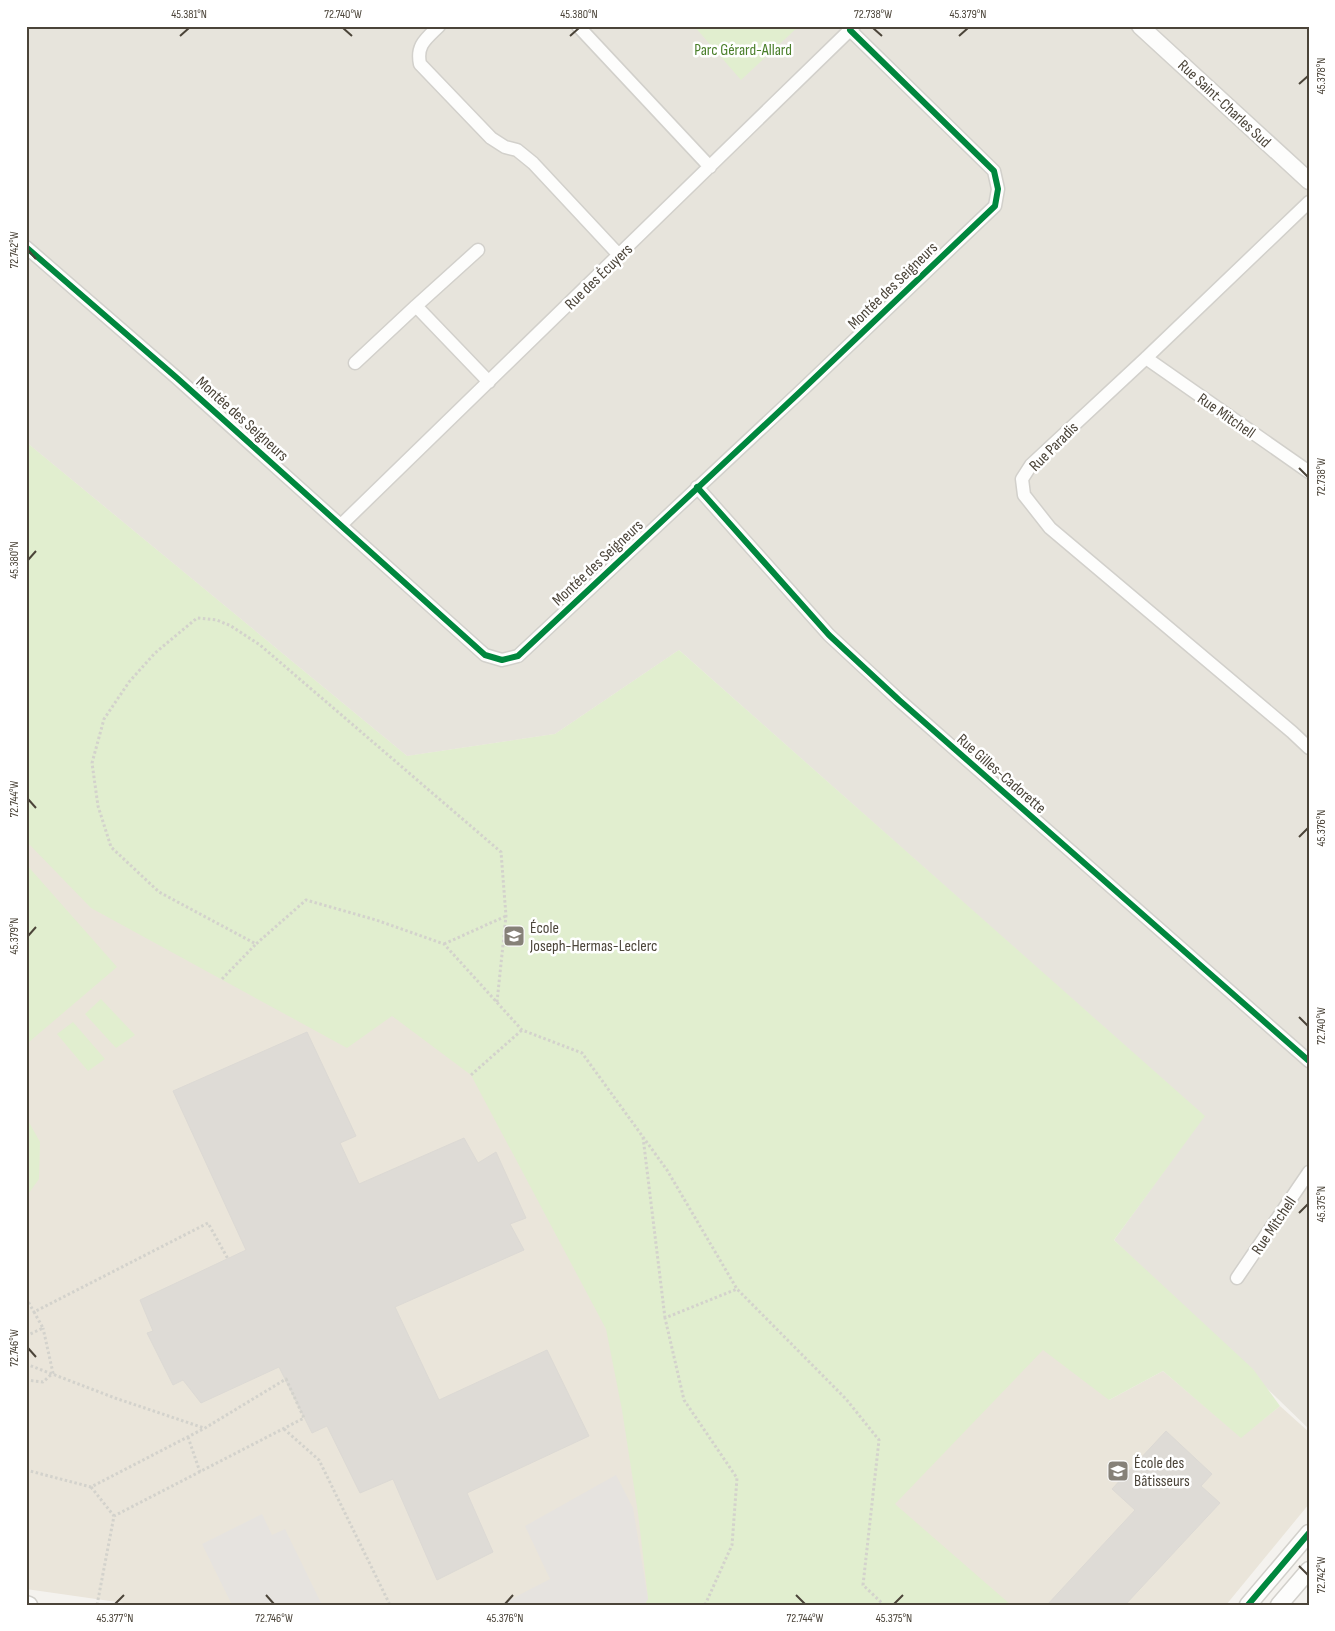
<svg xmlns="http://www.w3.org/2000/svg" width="1335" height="1631" font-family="'Sofia Sans Condensed',sans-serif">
<rect width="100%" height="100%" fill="#f4f2ee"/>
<path fill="#e7e4dc" d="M26,26H1309V1429L1114,1240L1204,1116L679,650L555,734L407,756L26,442Z"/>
<path fill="#eae5da" d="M26,442L407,756L555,734L679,650L1110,1238L1109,1400L1163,1371L1241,1437L1280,1406L1309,1432V1504L1226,1605H138L26,1589Z"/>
<path fill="#e1eecf" d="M694,26H799L741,80Z
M26,442L407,756L555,734L679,650L1205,1116L1114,1240L1253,1369L1280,1406L1241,1438L1163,1371L1109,1400L1043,1350L895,1504L1011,1605H645L648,1598L638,1513L622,1410L606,1329L471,1075L392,1016L347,1048L91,908L26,841Z
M26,864L117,967L29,1042L26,1039Z
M101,999L135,1035L116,1048L85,1014Z
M73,1022L105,1059L88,1071L57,1034Z
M26,1117L40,1142L39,1179L26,1197Z"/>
<path fill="#e6e3df" d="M616,1475L633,1508L648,1599L644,1605H500L550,1579L525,1526Z
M262,1514L272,1535L285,1529L322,1605H232L202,1544Z"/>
<path fill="#dedbd6" stroke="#dcd9d4" d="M307,1032L356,1136L340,1143L359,1184L464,1138L478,1163L496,1152L526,1218L510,1224L524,1250L395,1307L439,1400L547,1350L589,1436L467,1493L493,1552L437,1580L393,1479L360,1493L327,1426L312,1433L279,1367L201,1403L183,1380L173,1385L147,1333L153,1331L140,1300L246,1250L173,1091Z
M1166,1431L1212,1474L1201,1486L1220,1503L1125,1605H1047L1135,1510L1112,1489Z"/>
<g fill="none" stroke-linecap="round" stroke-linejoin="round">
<g stroke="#d2d0cb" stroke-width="15">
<path id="minor" d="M439,26C426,39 416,45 420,64L491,138L505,147L517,150L533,163L619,255
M578,26L710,167
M1309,202L1146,358L1031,465L1022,479L1024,495L1050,528L1292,732L1309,748
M26,247L177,378L485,655L502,660L518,656L801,391L995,206L998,189L994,171L850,30
M416,306L478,250
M1146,358L1309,472
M355,363L416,306L489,382
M697,487L829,635L899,700L1309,1061
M341,525L854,26
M1237,1278L1309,1172"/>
</g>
<g stroke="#d2d0cb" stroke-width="19">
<path id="tertiary" d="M1140,26L1309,181
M26,1604L29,1605
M1248,1605L1309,1533
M1279,1605L1309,1570"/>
</g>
<path stroke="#d3d2cc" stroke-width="3" stroke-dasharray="2.5 2.5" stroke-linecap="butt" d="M444,944L506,916
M222,979L256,944
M497,1002L506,916L501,852L260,645L231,626L217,620L197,618L155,653L129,682L104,719L92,763L98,806L111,847L159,892L256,944L306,900L376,920L444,944L522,1030L582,1053L667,1170L737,1289
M471,1075L522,1030
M643,1137L665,1318
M26,1298L34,1312
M26,1336L43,1328L34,1312L208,1223L228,1259
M26,1364L115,1398L204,1428
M26,1380L43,1382L53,1373L43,1328
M284,1429L319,1460L390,1605
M188,1437L200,1472
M26,1470L91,1487L205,1428L286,1379L304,1418L114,1516L97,1605
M91,1487L114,1516
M705,1605L732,1545L737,1478L684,1400L665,1318L737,1289L846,1399L879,1440L863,1585L884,1605"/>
<use href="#minor" stroke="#fdfdfc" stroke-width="12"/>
<use href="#tertiary" stroke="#fdfdfc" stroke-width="16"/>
<g stroke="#fff" stroke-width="9">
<path id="cycleway" d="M26,247L177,378L485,655L502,660L518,656L801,391L995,206L998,189L994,171L850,30
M697,487L829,635L899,700L1309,1061
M1248,1605L1309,1533"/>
</g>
<use href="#cycleway" stroke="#00873e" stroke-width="6"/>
</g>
<path fill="none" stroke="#4b4439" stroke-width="2" d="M343,28L352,36M873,28L882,36M180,36L189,28M570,36L579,28M959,36L968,28M1299,84L1308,76M28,250L36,259M1299,468L1308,477M28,560L36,551M28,799L36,808M1299,837L1308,828M28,936L36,927M1299,1017L1308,1026M1299,1213L1308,1204M28,1348L36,1357M1299,1566L1308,1575M266,1595L274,1604M796,1595L805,1604M115,1604L124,1595M505,1604L513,1595M894,1604L903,1595"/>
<defs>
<g id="school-square" transform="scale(1.125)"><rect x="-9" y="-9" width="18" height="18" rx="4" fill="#868178" stroke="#fff"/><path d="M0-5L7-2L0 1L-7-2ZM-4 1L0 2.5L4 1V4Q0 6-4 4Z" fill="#fff"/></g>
</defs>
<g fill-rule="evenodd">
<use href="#school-square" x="514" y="936"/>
<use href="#school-square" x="1118" y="1471"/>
</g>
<g text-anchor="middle" stroke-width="5" stroke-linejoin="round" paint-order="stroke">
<g font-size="16" fill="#4a7f2a" stroke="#fff">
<text x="743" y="55">Parc Gérard-Allard</text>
</g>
<g font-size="16" fill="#4b4439" stroke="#fff">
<text transform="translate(1225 103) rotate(43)" y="6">Rue Saint-Charles Sud</text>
<text transform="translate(598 276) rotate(-44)" y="6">Rue des Écuyers</text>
<text transform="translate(892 285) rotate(-44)" y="6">Montée des Seigneurs</text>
<text transform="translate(1227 415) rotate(35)" y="6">Rue Mitchell</text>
<text transform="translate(243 418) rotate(42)" y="6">Montée des Seigneurs</text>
<text transform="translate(1053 446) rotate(-45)" y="6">Rue Paradis</text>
<text transform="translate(597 562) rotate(-43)" y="6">Montée des Seigneurs</text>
<text transform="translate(1002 773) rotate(41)" y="6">Rue Gilles-Cadorette</text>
<text transform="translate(1273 1225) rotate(-56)" y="6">Rue Mitchell</text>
</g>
<g font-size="16" fill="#4b4439" stroke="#fff" text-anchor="start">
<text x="530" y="933">École<tspan x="530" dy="18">Joseph-Hermas-Leclerc</tspan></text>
<text x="1134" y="1468">École des<tspan x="1134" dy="18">Bâtisseurs</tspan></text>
</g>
</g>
<rect width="1335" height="1631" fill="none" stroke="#ffffff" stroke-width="55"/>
<rect x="28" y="28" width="1280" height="1576" fill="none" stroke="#4b4439" stroke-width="2"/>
<g font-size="12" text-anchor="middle" fill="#4b4439">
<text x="189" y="18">45.381°N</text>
<text x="343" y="18">72.740°W</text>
<text x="579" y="18">45.380°N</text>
<text x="873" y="18">72.738°W</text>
<text x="968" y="18">45.379°N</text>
<text transform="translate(1321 76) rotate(-90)" y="4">45.378°N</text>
<text transform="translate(14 250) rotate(-90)" y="4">72.742°W</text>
<text transform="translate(1321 477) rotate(-90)" y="4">72.738°W</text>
<text transform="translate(14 560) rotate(-90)" y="4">45.380°N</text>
<text transform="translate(14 799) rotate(-90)" y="4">72.744°W</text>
<text transform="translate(1321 828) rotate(-90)" y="4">45.376°N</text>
<text transform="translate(14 936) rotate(-90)" y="4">45.379°N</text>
<text transform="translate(1321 1026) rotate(-90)" y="4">72.740°W</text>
<text transform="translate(1321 1204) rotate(-90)" y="4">45.375°N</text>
<text transform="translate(14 1348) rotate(-90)" y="4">72.746°W</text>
<text transform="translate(1321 1575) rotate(-90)" y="4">72.742°W</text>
<text x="115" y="1622">45.377°N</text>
<text x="274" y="1622">72.746°W</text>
<text x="505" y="1622">45.376°N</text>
<text x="805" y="1622">72.744°W</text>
<text x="894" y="1622">45.375°N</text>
</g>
</svg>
